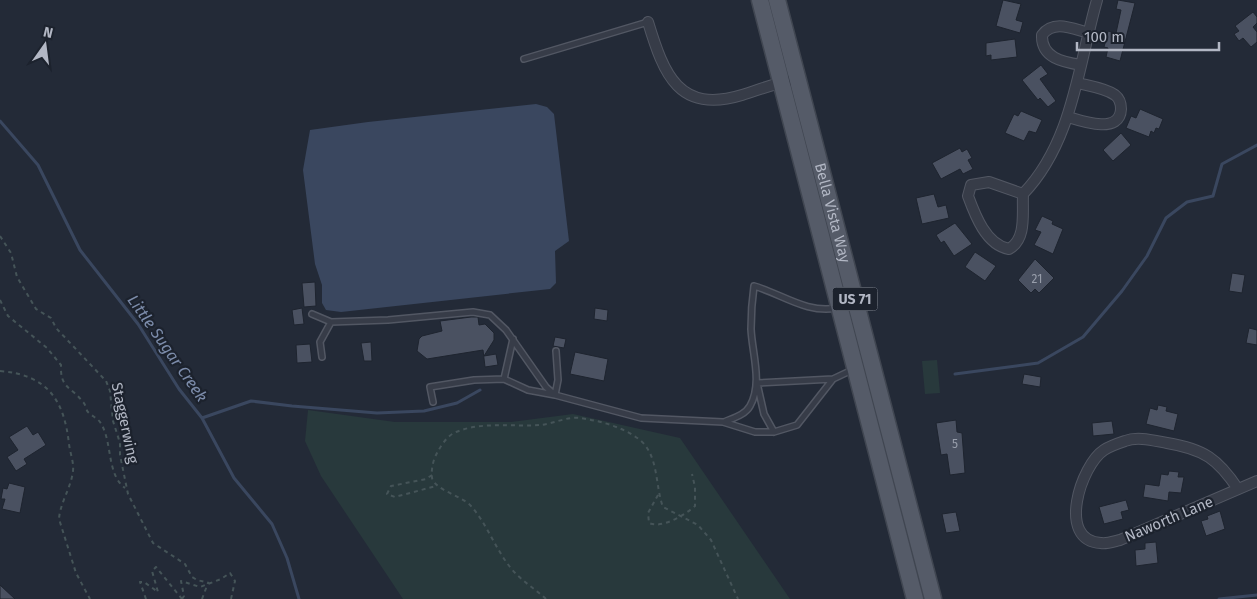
<svg xmlns="http://www.w3.org/2000/svg" width="1257" height="599" font-family="'Fira Sans',sans-serif">
<rect width="100%" height="100%" fill="#232a37"/>
<path fill="#28393c" d="M937,360L940,393L925,394L922,361Z
M308,410L395,422H511L573,414L680,438L790,599H403L321,476L305,441Z"/>
<path fill="#3a475f" d="M536,104L547,107L554,114L569,241L555,251L556,283L550,289L341,312L326,310L322,303V285L315,264L303,170L310,130L368,122Z"/>
<g fill="none" stroke-linecap="round" stroke-linejoin="round">
<path stroke="#3a475f" stroke-width="3" d="M0,121L38,165L80,250L138,324L179,389L202,418L234,478L272,524L287,558L299,599
M955,374L1038,363L1083,337L1122,291L1147,256L1166,218L1187,202L1213,196L1222,164L1257,145
M202,418L251,401L292,406L377,413L424,411L457,403L480,390
M1219,599L1257,595"/>
</g>
<path fill="#4a5161" stroke="#1e242f" d="M1003,0L1021,4L1016,20L1023,22L1020,33L996,26Z
M1118,0L1135,3L1120,61L1106,57L1108,48L1104,47L1108,31L1116,33L1121,10L1116,9Z
M1253,12L1257,17V23L1253,27L1257,32V42L1251,47L1243,38L1239,41L1234,34L1239,31L1235,26Z
M1015,39L1017,57L991,60V55L986,56V43Z
M1041,65L1048,74L1040,79L1056,101L1048,107L1040,98L1038,100L1022,80Z
M1140,109L1163,119L1159,129L1156,128L1154,133L1151,131L1149,137L1126,128L1131,116L1136,118Z
M1021,111L1042,120L1036,133L1029,131L1024,141L1005,133L1014,114L1018,116Z
M1121,133L1131,145L1113,161L1103,150Z
M960,148L962,152L967,149L972,158L968,160L973,169L963,174L960,169L941,179L932,163Z
M934,194L938,207L946,205L949,218L922,224L916,198Z
M1042,216L1053,221L1052,224L1063,229L1053,254L1034,245L1041,232L1035,230Z
M955,223L972,244L954,256L944,241L941,243L936,235Z
M975,252L996,266L985,281L965,267Z
M1035,259L1054,278L1039,293L1035,289L1031,293L1018,280Z
M1232,273L1245,275L1242,293L1229,291Z
M315,282L316,306L304,307L302,283Z
M302,308L304,324L294,325L292,310Z
M595,308L608,310L607,321L594,319Z
M471,317H478L479,325L485,324L494,333V340L484,356L496,354L498,365L485,367L483,350L427,359L417,351L419,339L422,336L442,331L440,321Z
M1249,328L1257,330V345L1246,343Z
M555,337L566,339L564,348L553,346Z
M371,342L372,361H364L361,343Z
M310,344L312,362L297,363L296,345Z
M575,352L608,359L604,381L570,374Z
M1024,374L1041,377L1040,387L1022,384Z
M1158,405L1167,407L1166,411L1178,414L1174,431L1146,424L1150,408L1157,410Z
M956,420L957,432L962,433L965,473L950,475L947,454L941,455L936,423Z
M1112,421L1114,434L1093,436L1092,423Z
M27,426L33,435L38,432L46,445L24,459L27,464L16,471L7,457L18,450L9,437Z
M1169,471L1179,472L1178,477H1184L1181,493L1169,492L1168,501L1143,497L1145,484L1159,486L1161,474L1168,475Z
M9,483L25,487L20,513L2,509L5,499H1L3,488L7,489Z
M1126,500L1129,510L1121,512L1123,519L1104,524L1099,507Z
M1220,511L1225,529L1206,536L1201,521L1208,519L1207,516Z
M956,512L960,531L946,533L942,514Z
M1156,542L1158,563L1136,566L1135,550L1145,549V543Z
M0,585L15,599H0Z"/>
<g fill="none" stroke-linecap="round" stroke-linejoin="round">
<g stroke="#525763" stroke-width="8">
<path id="lane" d="M524,59L648,22
M312,314L331,322
M322,357L320,342L331,322L388,320L473,312L490,315L506,330L546,387L555,395L641,418L723,422L755,432H774L797,425L833,379L852,370
M504,379L513,339
M433,402L430,387L474,380L504,379L528,390L555,395L558,380L556,351
M724,422C733,418 745,415 750,406C763,383 752,353 751,329C751,314 752,300 754,286C782,294 807,314 837,308
M774,432L764,414L757,383L833,379"/>
</g>
<g stroke="#525763" stroke-width="12">
<path id="street" d="M648,22C664,75 679,114 742,95C761,89 778,82 798,79
M1081,65C1063,62 1041,58 1042,35C1054,19 1073,29 1089,33
M1068,117C1081,121 1120,135 1121,109C1121,104 1119,98 1115,95C1105,88 1089,86 1077,83
M989,182L1023,194C1022,213 1027,239 1009,249C986,245 975,215 968,196L971,185Z
M1023,194C1073,142 1078,66 1097,0
M1238,489C1218,459 1204,449 1167,443C1155,441 1138,436 1125,441C1119,443 1110,446 1104,450C1081,465 1056,541 1101,543C1107,544 1115,541 1120,540L1257,481"/>
</g>
<g stroke="#404651" stroke-width="19">
<g id="primary">
<path d="M760,0L915,599"/>
<path id="s1" d="M777,0L933,599"/>
</g>
</g>
<path stroke="#455458" stroke-width="2" stroke-dasharray="4 4" stroke-linecap="butt" d="M0,236L11,253L17,277L36,309L51,318L56,328L106,381L110,391L113,421L120,443V455L128,494L153,543L185,564L192,577L197,580L209,583
M0,300L8,316L47,348L61,365C60,389 71,386 83,402C86,405 86,410 88,412C92,416 97,418 100,422C113,441 106,474 125,488
M0,371C47,375 64,399 69,444C70,453 74,462 73,471C71,488 60,503 59,519L76,573L90,599
M432,475L426,479L391,486L387,494L395,497L436,486
M658,495L648,513L649,523C662,529 685,515 695,506V487L692,474
M146,599L140,582H144L158,592L152,571L156,567L182,599
M182,599L184,596L181,581L200,587L221,579L230,573L235,581L231,599
M202,599L208,583
M546,599C534,588 520,580 510,567C495,548 487,524 471,506C462,496 435,490 432,478C431,470 433,460 437,453C441,446 446,437 454,433C479,421 512,427 540,425C553,424 568,416 580,418C601,421 623,427 640,440C659,456 655,486 663,507L698,525L711,540L738,599"/>
<use href="#lane" stroke="#373c48" stroke-width="5"/>
<use href="#street" stroke="#373c48" stroke-width="10"/>
<use href="#primary" stroke="#555b68" stroke-width="16"/>
</g>
<g text-anchor="middle" stroke-width="4.5" stroke-linejoin="round" paint-order="stroke">
<g font-size="12" fill="#989eab">
<text x="1037" y="283">21</text>
<text x="955" y="448">5</text>
</g>
<rect fill="#1c222d" stroke="#858a97" stroke-width="1" x="832.5" y="287.5" width="45" height="23" rx="4"/>
<g font-size="14" font-weight="bold" fill="#b2b7c4">
<text x="855" y="304">US 71</text>
</g>
<g font-size="15" fill="#b2b7c4" stroke="#1c222d">
<text dy="5" stroke="none"><textPath href="#s1" startOffset="220">Bella Vista Way</textPath></text>
<text transform="translate(125 423) rotate(78)" y="5">Staggerwing</text>
<text transform="translate(1169 519) rotate(-23)" y="5">Naworth Lane</text>
</g>
<g font-size="16" font-style="italic" fill="#7c8caa" stroke="#1c222d">
<text transform="translate(168 348) rotate(55)" y="6">Little Sugar Creek</text>
</g>
</g>
<g transform="translate(45 45) rotate(14)" stroke="#1c222d" stroke-width="4" paint-order="stroke">
<path d="M0-4L9 19L0 12L-9 19Z" fill="#b2b7c4"/>
<text y="-8" font-size="14" font-weight="bold" text-anchor="middle" fill="#b2b7c4">N</text>
</g>
<path d="M1077 42v8h142v-8" fill="none" stroke="#b2b7c4" stroke-width="2.5"/>
<text x="1084" y="42" font-size="15" fill="#b2b7c4" stroke="#1c222d" stroke-width="4" paint-order="stroke">100 m</text>
</svg>
